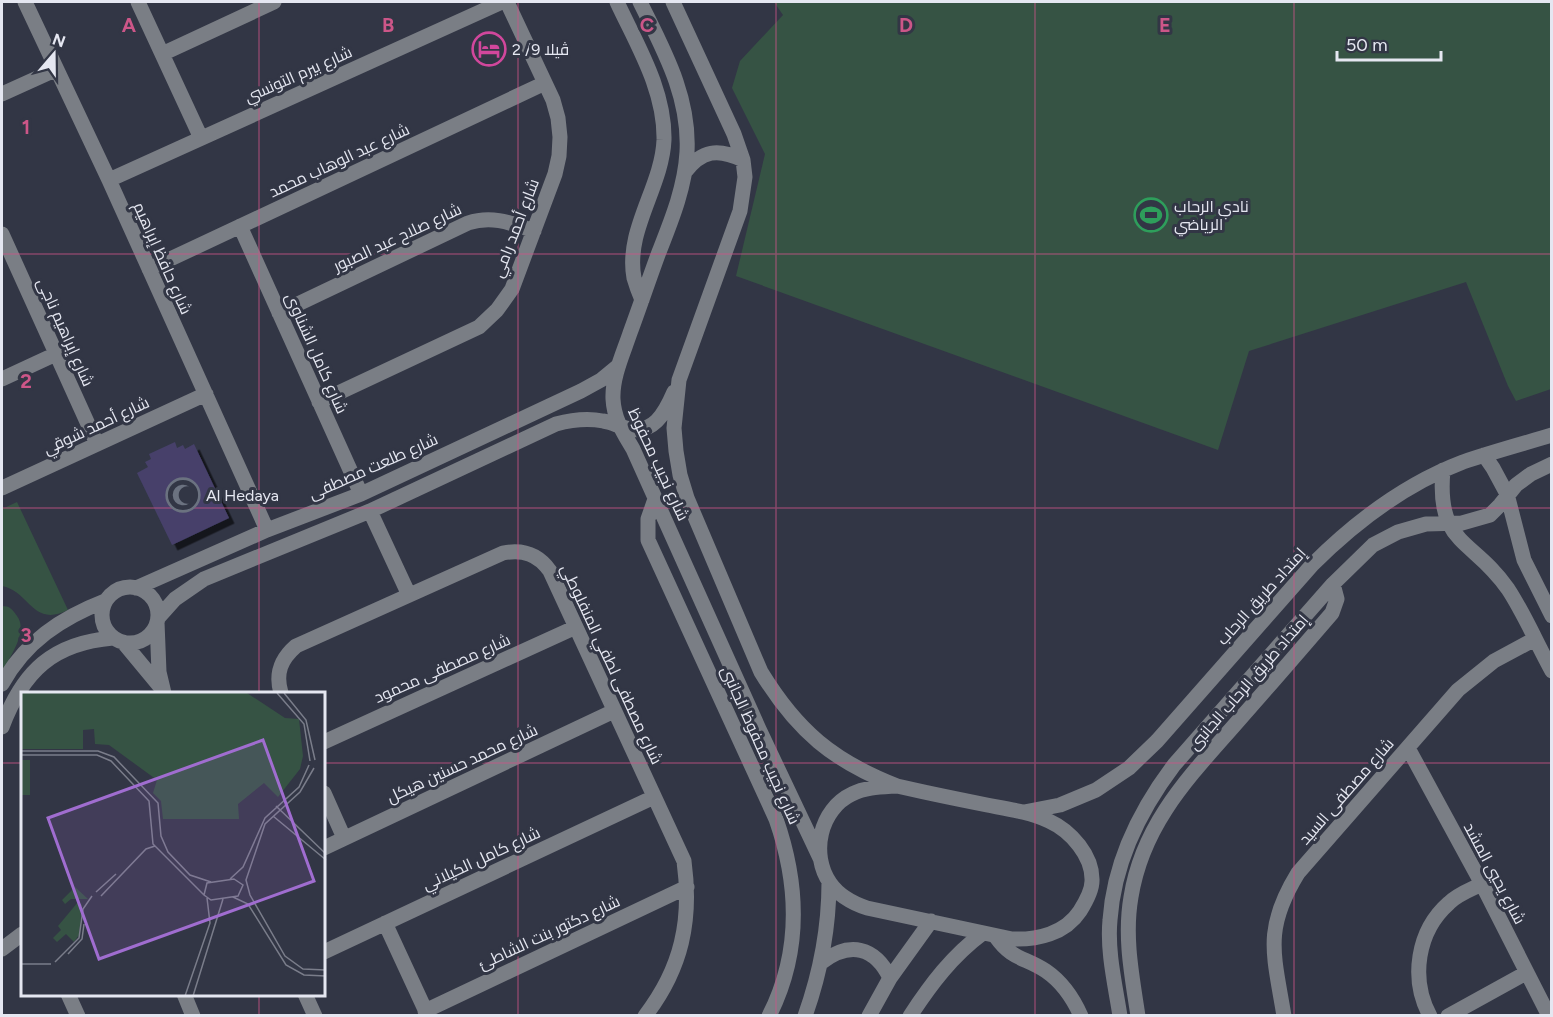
<svg xmlns="http://www.w3.org/2000/svg" width="1553" height="1017" font-family="Figtree,Cairo,sans-serif">
<defs>
<filter id="shadow"><feDropShadow dx="5.5" dy="5.5" stdDeviation="0" flood-color="#0009"/></filter>
</defs>
<rect width="100%" height="100%" fill="#323645"/>
<path fill="#365344" d="M774,2H1551V389L1516,401L1508,386L1466,282L1249,351L1218,450L736,276L765,154L732,88L740,61L783,15Z
M17,502L68,610C32,628 30,591 2,586V509Z
M2,606C10,606 12,609 17,616C29,632 9,657 2,673Z"/>
<path fill="#46406a" filter="url(#shadow)" d="M175,442L177,448L183,445L185,449L194,444L229,518L172,545L137,473L148,467L145,462L151,459L149,454Z"/>
<g fill="none" stroke-linecap="round" stroke-linejoin="round">
<path stroke="#7a7e85" stroke-width="15" d="M25,2L109,180L267,530
M138,2L201,138
M617,2C637,45 665,90 664,140C662,187 625,230 634,278C636,285 639,293 642,300
M640,2C663,49 690,96 687,152C685,187 672,219 659,252C649,279 640,306 630,333C623,354 612,377 613,399C614,419 623,432 633,449L759,729L820,858
M673,2L734,134L743,160L745,177L740,211L679,380L674,428L676,451L680,475L687,498L761,672C797,731 833,761 897,786
M162,54L274,2
M2,94L55,70
M685,172C702,150 718,148 743,160
M109,180L502,2
M240,226L361,494
M2,234L97,444
M149,269L545,83
M279,313L468,223C492,215 511,223 534,231
M2,379L56,354
M319,402L479,327L497,310L512,289L555,174L559,156L560,137L558,118L553,100L507,2
M1484,455L1493,468L1507,494L1524,560L1552,616
M1443,470C1436,546 1473,538 1508,589C1525,615 1537,644 1552,671
M2,488L206,394
M655,499L648,519V540L776,819C799,885 802,951 769,1016
M370,511L409,595
M102 615a28 28 0 1 1 56 0a28 28 0 1 1-56 0Z
M136,588L267,530L361,494L581,391L601,380L618,366
M158,618L175,599L204,579L370,511L556,424C571,420 587,418 603,421C611,422 618,426 626,428C653,436 665,413 674,392
M157,622L159,672L164,693
M123,642L162,689
M2,684C25,642 61,618 105,601
M281,693C275,673 281,659 296,646L503,553C523,549 538,554 550,571L684,861C692,920 682,968 645,1016
M2,727C23,671 53,643 113,638
M324,742L576,627
M1408,748L1482,884L1549,1016
M897,786C927,793 957,799 987,805C1008,809 1030,812 1049,821C1071,831 1093,856 1092,881C1092,891 1085,903 1080,911C1065,934 1037,940 1012,939L867,908C852,903 839,896 830,883C810,854 820,809 852,794C866,787 882,787 897,786Z
M324,793L344,838
M1024,812L1060,805L1096,790L1129,768L1157,741L1312,565C1355,522 1405,484 1463,462C1492,452 1522,444 1552,435
M324,848L614,711
M385,923L428,1016
M996,937C1012,960 1025,957 1046,971C1062,982 1073,998 1081,1016
M2,949L22,934
M324,952L654,797
M822,962C850,941 875,947 890,978
M68,994L78,1016
M184,994L193,1016
M305,994L315,1016
M425,1011L687,887
M805,1016C821,971 829,929 829,882
M869,1016L890,978L931,921
M910,1016C931,984 952,956 983,933
M1120,1016C1115,984 1107,951 1110,920C1114,863 1140,810 1174,765L1333,584L1373,545L1398,532L1426,524L1462,523L1490,515L1500,505L1516,485L1531,474L1552,464
M1138,1016C1132,976 1124,937 1131,897C1143,822 1191,775 1239,720C1270,685 1301,649 1332,613L1337,599L1333,584
M1284,1016C1274,954 1263,930 1298,873L1458,690L1494,661L1535,639
M1430,1016C1410,979 1417,931 1449,903C1458,894 1470,890 1482,884
M1448,1016L1526,973"/>
</g>
<path fill="none" stroke="#cc5688" stroke-width="1.5" stroke-opacity="0.55" d="M259,2V693M518,2V1016M776,2V1016M1035,2V1016M1294,2V1016M2,254H1552M2,508H1552M2,763H22M324,763H1552M259,994V1016"/>
<defs>
<g id="hotel-ring" transform="scale(1.725)"><circle r="9.5" fill="#323645" stroke="#d1479c" stroke-width="1.5"/><path d="M-6-4.5h1.5V1H6V5H4.5V3h-9V5H-6ZM-4 0a1.8 1.8 0 1 1 3.6 0ZM.5 0V-2.5h3Q6-2.5 6 0Z" fill="#d1479c"/></g>
<g id="stadium-ring" transform="scale(1.725)"><circle r="9.5" fill="#323645" stroke="#2e9e5b" stroke-width="1.5"/><path d="M0-5a6.5 5 0 1 0 0 10a6.5 5 0 1 0 0-10ZM-3.5-1.8h7v3.6h-7Z" fill="#2e9e5b"/></g>
<g id="mosque-ring" transform="scale(1.725)"><circle r="9.5" fill="#323645" stroke="#6b7280" stroke-width="1.5"/><path d="M3.5-4.9A6 6 0 1 0 3.5 4.9A5 5 0 1 1 3.5-4.9Z" fill="#6b7280"/></g>
</defs>
<g fill-rule="evenodd">
<use href="#hotel-ring" x="489" y="49"/>
<use href="#stadium-ring" x="1151" y="215"/>
<use href="#mosque-ring" x="183" y="495"/>
</g>
<g text-anchor="middle" stroke-width="6" stroke-linejoin="round" paint-order="stroke">
<g font-size="16" fill="#e5e7f1" stroke="#323645" text-anchor="start">
<text x="512" y="55">ڤيلا 9/ 2</text>
<text x="1174" y="212">نادي الرحاب<tspan x="1174" dy="18">الرياضي</tspan></text>
<text x="206" y="501">Al Hedaya</text>
</g>
<g font-size="16" fill="#e5e7f1" stroke="#323645">
<text transform="translate(298 74) rotate(-24)" y="6">شارع بيرم التونسي</text>
<text transform="translate(339 160) rotate(-25)" y="6">شارع عبد الوهاب محمد</text>
<text transform="translate(515 228) rotate(-69)" y="6">شارع أحمد رامي</text>
<text transform="translate(397 237) rotate(-25)" y="6">شارع صلاح عبد الصبور</text>
<text transform="translate(163 258) rotate(66)" y="6">شارع حافظ إبراهيم</text>
<text transform="translate(66 332) rotate(66)" y="6">شارع إبراهيم ناجى</text>
<text transform="translate(317 353) rotate(66)" y="6">شارع كامل الشناوى</text>
<text transform="translate(96 425) rotate(-25)" y="6">شارع أحمد شوقي</text>
<text transform="translate(659 464) rotate(65)" y="6">شارع نجيب محفوظ</text>
<text transform="translate(373 466) rotate(-24)" y="6">شارع طلعت مصطفى</text>
<text transform="translate(1261 596) rotate(-48)" y="6">إمتداد طريق الرحاب</text>
<text transform="translate(612 664) rotate(65)" y="6">شارع مصطفى لطفي المنفلوطي</text>
<text transform="translate(442 668) rotate(-24)" y="6">شارع مصطفى محمود</text>
<text transform="translate(1248 682) rotate(-49)" y="6">إمتداد طريق الرحاب الجانبى</text>
<text transform="translate(761 745) rotate(66)" y="6">شارع نجيب محفوظ الجانبى</text>
<text transform="translate(462 763) rotate(-25)" y="6">شارع محمد حسنين هيكل</text>
<text transform="translate(1346 791) rotate(-49)" y="6">شارع مصطفى السيد</text>
<text transform="translate(481 858) rotate(-25)" y="6">شارع كامل الكيلاني</text>
<text transform="translate(1495 873) rotate(62)" y="6">شارع يحيي المشد</text>
<text transform="translate(549 932) rotate(-25)" y="6">شارع دكتور بنت الشاطئ</text>
</g>
</g>
<g transform="translate(21 692)">
<rect width="304" height="304" fill="#323645"/>
<path d="M0,1H226L264,26L278,27L282,64L279,77L257,105L243,91L217,112L218,127H142L140,109L132,101L136,88L88,53L74,52L73,37L62,38V57H0ZM0,68H9V103H0ZM54,195L67,207H50L44,212L41,208ZM57,210L61,213L58,243L53,250L45,242L36,250L32,246L40,238L37,234Z" fill="#365344"/>
<path fill="none" stroke="#7a7d8a" stroke-width="1.5" d="M256,1L283,32L289,69M263,1L285,28L294,68M0,59H77L93,65L137,111L140,144L147,160L169,183L190,190M0,63H76L90,69L128,109L132,152L183,203M293,76L279,100L244,132L225,188L229,203L264,264L282,277L305,278M255,114L305,162M252,124L305,168M209,187L222,175L244,126L278,95L288,73M213,187L222,193L217,204L190,208L183,203L186,191ZM75,200L95,182M80,204L125,157L134,154M212,205L227,212L265,273L283,283L305,284M47,262L61,247L63,232M34,270L58,246L62,217L71,204M0,272H30M164,304L189,231L186,206M172,304L202,207"/>
<path fill="#a06dd0" fill-opacity="0.15" stroke="#a06dd0" stroke-width="3" d="M242,48L293,189L78,267L27,126Z"/>
<rect width="304" height="304" fill="none" stroke="#e5e7f1" stroke-width="3"/>
</g>
<g font-size="20" text-anchor="middle" font-weight="bold" fill="#cc5688" stroke="#323645" stroke-width="6" stroke-linejoin="round" paint-order="stroke">
<text x="129" y="32">A</text>
<text x="388" y="32">B</text>
<text x="647" y="32">C</text>
<text x="906" y="32">D</text>
<text x="1165" y="32">E</text>
<text x="26" y="134">1</text>
<text x="26" y="388">2</text>
<text x="26" y="642">3</text>
</g>
<rect width="1553" height="1017" fill="none" stroke="#e5e7f1" stroke-width="6"/>
<g transform="translate(54 54) rotate(20)" stroke="#323645" stroke-width="4.5" paint-order="stroke">
<path d="M0-4.5L10 22L0 15L-10 22Z" fill="#e5e7f1"/>
<text y="-9" font-size="16" font-weight="bold" text-anchor="middle" fill="#e5e7f1">N</text>
</g>
<path d="M1337 51v9h104v-9" fill="none" stroke="#e5e7f1" stroke-width="3"/>
<text x="1346" y="51" font-size="18" fill="#e5e7f1" stroke="#323645" stroke-width="4.5" paint-order="stroke">50 m</text>
</svg>
